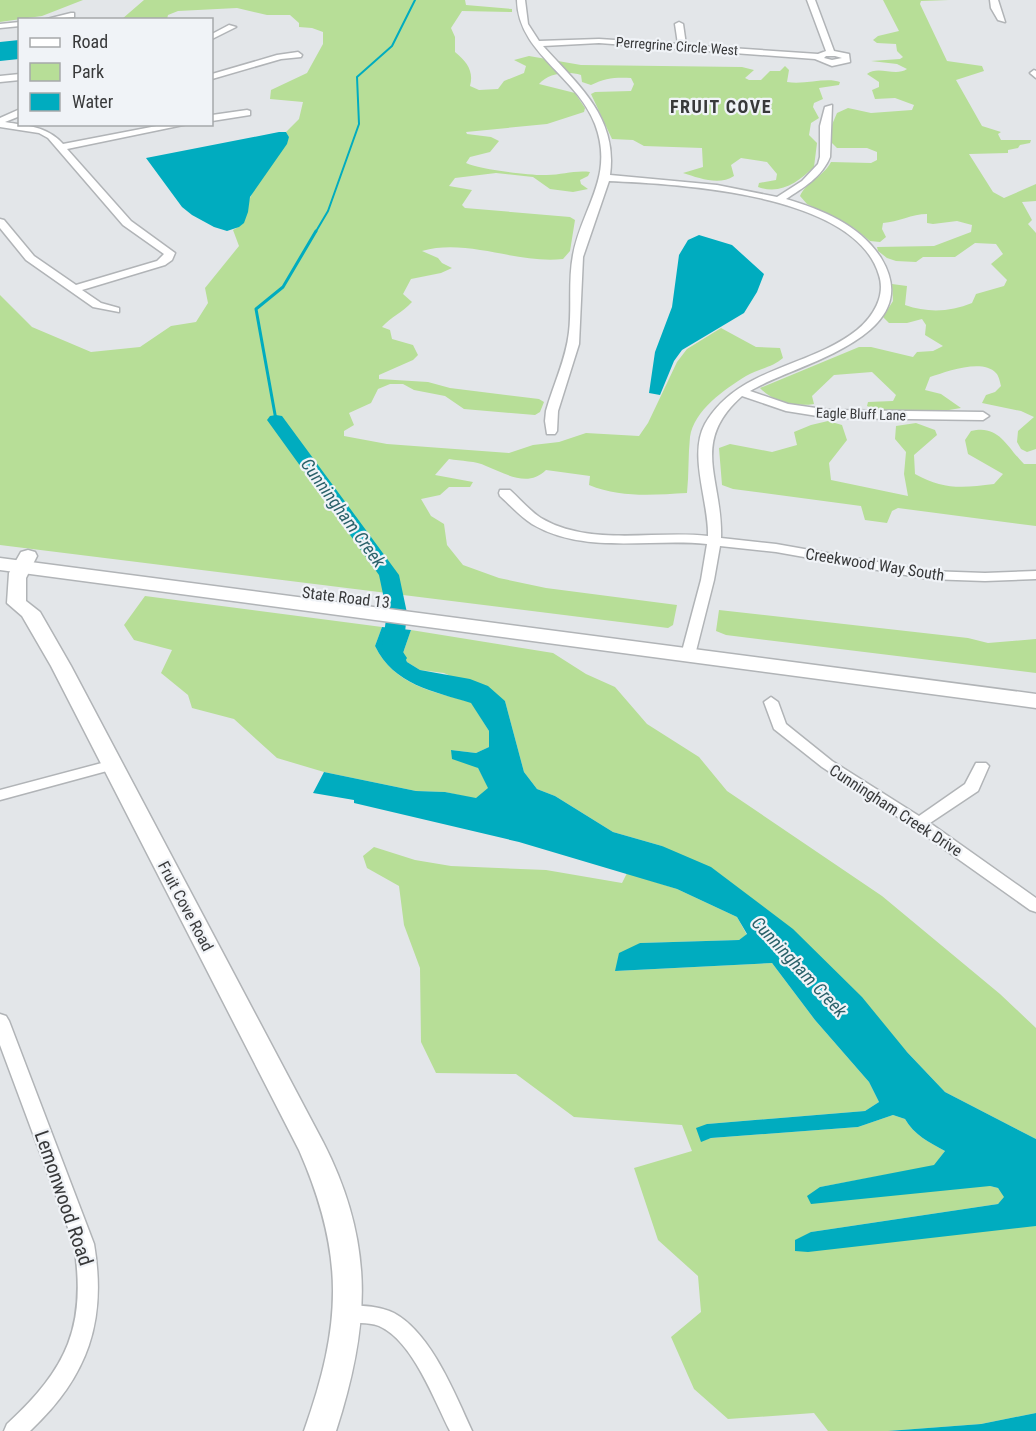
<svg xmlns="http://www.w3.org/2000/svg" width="1036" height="1431" font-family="'Roboto Condensed',sans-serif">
<rect width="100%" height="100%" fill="#e3e6e9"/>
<path fill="#b7de97" d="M0,0H83L42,16L0,22Z
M144,0H465L466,5L512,9V12L462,11L451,28L455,37V52C467,62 474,71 470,86L479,90L498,89L504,81L524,73L526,66L514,60L529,56L581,65L742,67L754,70L745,78L749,80H761L770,71H780L785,66L789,70L787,82C805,85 826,77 840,82L839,85L819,88L823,99L814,103L813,107L819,118L811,123L809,135L817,143L814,167C798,182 781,195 758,187L759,183L776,180L777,174L767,162L741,158L731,165L734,176C719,186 699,178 683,173L703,167L702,148L644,146L633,140L612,139L591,94L595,92L631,91L634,84L631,78C616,77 605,78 591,85L582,82L581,75C567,71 549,73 539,84L575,93L585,108L584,112L547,124L466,132L467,134L491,137L499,141L490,152L470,157L466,163C478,169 532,176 547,175C562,175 575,170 590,172L588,176L580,180L581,184L588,189L573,192L550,189L533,177L496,173L455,178L449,186L472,190L462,205L465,208L570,217L575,220L570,251L563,259C516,264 468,238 422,251L438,258L442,263L452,268L441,273L411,279L403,294L412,302C403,312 391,317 382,327L390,330L392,339L413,345L418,355L413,360L379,375V379L428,382L450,388L539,399L544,402L540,412L535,415L464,409L445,396L414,390L403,384H390L378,389L371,403L349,413L354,425L344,431V436L387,444L509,453L533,445L559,442L586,433L639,436L648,423L677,362L687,349L721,328L756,347L780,348L783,358C773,367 758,369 746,376C725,389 694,410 690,437C688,455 689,474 687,493C653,495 621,498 589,485L590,476L546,470C528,488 506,474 486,466C476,461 461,461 449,459L435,475L473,482L470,487H449L440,495L421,499L431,516L444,524L447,545L463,565L499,578L546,588L677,605L673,625L668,628L0,545V295L32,327L91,352L140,347L171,326L196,322L208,303L205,288L239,246L233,230C250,222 244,211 250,198C258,179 277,156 289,137L286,132L299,119L303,102L270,99L271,90L307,73L323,44V32L312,28L299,27V23L290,15H267L237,8L178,11L168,15L167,19H122Z
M883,0H949L921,1L920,4L947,61L982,66L984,71L956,80L982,126L1001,132L998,134L1001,140H1031L1030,143L1020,145L1018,148L1008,150V153L969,154L993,192L1004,198L1036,184V201L1022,202L1032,220L1028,224L1036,233V449L1027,452L1021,449L1017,442L1018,431L1034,417L1021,411L982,403L986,395L995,392L1001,386C1000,382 999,376 996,373C982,358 946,372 930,377L925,390L941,394L961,408L943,411L877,410L867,406L868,402L893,401L896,395L872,372L834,375L812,396L814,404C795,407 773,402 760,388L859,347H871L913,357L917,352L933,351L943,346L925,335L926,325L922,319L907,323H889L883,317L893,301L892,284L907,286L905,305C928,313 950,312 972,303L976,294L1004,286L1007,280L991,264L1003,254L996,244L975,243L955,257H923L916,262L896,261L887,258L878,251L877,247L934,246L971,232L972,225L957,221L933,224L927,223V214C912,214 898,222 883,223L882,229L886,237L880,242L870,241L854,228L807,204L800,196C807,181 823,177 831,162L871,163L877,160V152L867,148H837L831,142V127L837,113L848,108L871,113L912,110L914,105L895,98L875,99L872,90L879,87V82L867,74C878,65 895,77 907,69L897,64L871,61L900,59L903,57L897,51L896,44L877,43L873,40L878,36L899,31Z
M828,421L842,425L847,440L829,463L831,480L908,496L904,474L906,452L895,439L896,426L916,423L935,430L937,435L914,455L915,474C943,490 963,488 994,484L1003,474L968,454L965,440L971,431C999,424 1006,446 1024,464H1036V526L898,508L892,511L887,523L865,520L861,506L733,489L722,485L719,448L730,444L772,452L797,445L794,432L811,425Z
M145,596L382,627L375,646C394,685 433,692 471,702L489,731V747L476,753L451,750L478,768L489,788L476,799L445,792L416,791L324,772L277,758L234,719L192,708L188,695L161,673L172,650L134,640L124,625Z
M719,610L968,638L988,643L1036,639V673L726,635L716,631Z
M411,630L553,653L586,674L615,687L647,724L699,757L727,791L882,896L1000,994L1036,1028V1139L945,1092L907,1052L662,846L613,832L555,796L537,789L524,772L505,701L444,673L420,670L407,662L403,653Z
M374,847L415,860L451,866L546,870L622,883L627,873L677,889L737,917L747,935L739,940L640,943L615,971L772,963L815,1020L869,1082L879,1102L865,1111L707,1124L701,1141L711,1138L858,1127L893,1115L905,1119C914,1135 929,1142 945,1151L934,1166L820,1187L990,1186L998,1188L1005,1197L998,1204L811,1232L1036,1226V1413L981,1424L888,1431H828L814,1413L728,1419L694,1389L671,1337L701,1312L698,1276L658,1240L634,1168L692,1151L682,1125L574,1117L516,1074L436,1073L421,1042L420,968L404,925L399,886L367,868L363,856Z"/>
<path fill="#00acbf" d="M19,40V59L0,61V42Z
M279,132H286L289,137L287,144L250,197L248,212L244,223L239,227L227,231L214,227L192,215L182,207L146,158Z
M699,235L732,245L764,274L757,292L744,313L682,350L674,361L660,395L649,393L655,352L672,307L679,255L688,240Z
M382,627L411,630L403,653L407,662L420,670L470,679L488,686L505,701L524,772L537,789L555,796L613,832L662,846L711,867L793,929L862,997L907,1052L945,1092L1036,1139V1226L808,1252L795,1251V1240L811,1232L998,1204L1004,1197L998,1188L990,1186L811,1204L807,1196L820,1187L934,1165L945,1151C929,1142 914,1135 905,1119L893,1115L858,1127L711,1138L701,1142L696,1128L707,1124L865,1111L879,1102L869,1082L815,1020L772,963L615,971L619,953L640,943L739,940L747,934L737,917L677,889L519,842L354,803V800L313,793L324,772L416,791L445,792L476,798L488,788L478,768L452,759L451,750L476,753L489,747V731L471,703C433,691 394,685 375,646Z
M1036,1413V1431H888L981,1424Z"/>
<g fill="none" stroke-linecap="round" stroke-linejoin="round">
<path stroke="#00acbf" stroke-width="2" d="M315,233L328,211L359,124L357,77L392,46L415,0"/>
<path stroke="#00acbf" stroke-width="3" d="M276,420L256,309L283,287L316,231"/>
<path fill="#00acbf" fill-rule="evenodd" d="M276,415L282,416L399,575L407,613L403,652L407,658L404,663C392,666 388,663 381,653L387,613L379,575L267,420L270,416Z"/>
<g stroke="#b1b4b7" stroke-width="3">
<path id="street" d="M517,0H525L528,24L539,41L599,39L678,44L675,24L679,22L683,24L686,45L818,54L826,51L807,0H815L834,51L849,54L850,62L832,66L815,59L599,43L543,46C578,85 618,117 610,175L717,185L777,197L802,181L818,164L820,157V126L825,107L832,105L830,157C822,177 803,188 786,199C823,210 860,225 881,258C929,337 795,364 750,391L788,404L830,410L983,412L989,416L983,420L830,418L786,411L742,396C689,443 723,479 721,538L776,544L928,571L985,573L1036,571V579L985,581L928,579L776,552L720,546L714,580L695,655L688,659L681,655L701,580L707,544C650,538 584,555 532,524C521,517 510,505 500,496L499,493L500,490H510C520,499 530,511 541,518C590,547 654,530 708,536C709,502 688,455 705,424C738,367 809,368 857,330C873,317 886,296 879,275C855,193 678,184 609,181L583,257L579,344L558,411L557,431L555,434H547L545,421L546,411C553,385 566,360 569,332C572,307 568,281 573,255C582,207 615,177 595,124C576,75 518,53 517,0ZM826,56H835L842,58L832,60L824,58Z
M990,0H998L1005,22L998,20L991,8Z
M71,13H74V17L43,20Z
M20,22V26L0,28V24Z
M229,25L236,27L212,39V34Z
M298,52L302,55L301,57L281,59L212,79V74L277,55Z
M1034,70L1036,71V78L1030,73Z
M20,74V80L0,82V76Z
M20,109V116L5,122C27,126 47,126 63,144L167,124H188L67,149L131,221L175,253L172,260L165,265L82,290L101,303L119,308V312L93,307L26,260L0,228V219L4,220L34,256L76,285L157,261L164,254L123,225L48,138L39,133L0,127V118Z
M247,110L250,111V115L212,121V115Z
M771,697L778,702L786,724L832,761L919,816L965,784L976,763H986L989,766L978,791L930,823L1036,898V912L1030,910L913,827L822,767L774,729L764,702Z
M113,760L121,765L118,768L0,800V790Z
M0,1014L6,1016L9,1021L94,1244C107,1321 88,1377 30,1431H4L7,1424C67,1369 87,1326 74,1244L0,1045Z
M349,1305C364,1306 380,1306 394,1313C431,1333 455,1394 472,1431H450C434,1400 413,1341 379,1326C367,1321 354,1325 342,1320L338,1314L342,1308Z"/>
</g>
<g stroke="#b1b4b7" stroke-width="3">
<path id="secondary" d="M28,550L35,552L37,556L26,578V601L40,612L71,666L323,1142C375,1243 370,1326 336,1431H304C342,1324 345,1255 299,1150L51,666L22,616L7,603L9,573L21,552Z"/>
</g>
<g stroke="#b1b4b7" stroke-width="3">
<path id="primary" d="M0,558L1036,694V708L0,570Z"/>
</g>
<use href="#street" fill="#fff" fill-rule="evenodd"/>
<use href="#secondary" fill="#fff" fill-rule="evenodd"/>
<use href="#primary" fill="#fff" fill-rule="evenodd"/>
</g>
<g text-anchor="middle" stroke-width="4.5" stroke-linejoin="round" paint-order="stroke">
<g font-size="14" fill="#38393a" stroke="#f0f3f7">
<text transform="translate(677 46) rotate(4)" y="5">Perregrine Circle West</text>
<text transform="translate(861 414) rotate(2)" y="5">Eagle Bluff Lane</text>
</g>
<g font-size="16" fill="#38393a" stroke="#f0f3f7">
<text transform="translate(875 564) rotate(9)" y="6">Creekwood Way South</text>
<text transform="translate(346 597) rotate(7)" y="6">State Road 13</text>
<text transform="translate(896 810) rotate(33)" y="6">Cunningham Creek Drive</text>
<text transform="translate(186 906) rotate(62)" y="6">Fruit Cove Road</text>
</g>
<g font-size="18" font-weight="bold" letter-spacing="1.5" fill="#38393a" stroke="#f0f3f7">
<text x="721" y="113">FRUIT COVE</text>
</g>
<g font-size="18" font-style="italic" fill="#2a6169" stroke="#f0f3f7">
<text transform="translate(343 513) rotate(54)" y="6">Cunningham Creek</text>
<text transform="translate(799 967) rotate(47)" y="6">Cunningham Creek</text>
</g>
<g font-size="20" fill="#38393a" stroke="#f0f3f7">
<text transform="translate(64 1198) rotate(71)" y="7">Lemonwood Road</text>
</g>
</g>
<rect x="18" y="18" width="195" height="108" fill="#f0f3f7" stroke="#a6a9ab" stroke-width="1.5"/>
<rect x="30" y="38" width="30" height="9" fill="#ffffff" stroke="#a6a9ab" stroke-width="1.5"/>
<text x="72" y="48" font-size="18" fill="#38393a">Road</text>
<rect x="30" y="63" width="30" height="18" fill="#b7de97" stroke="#a6a9ab" stroke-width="1.5"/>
<text x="72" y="78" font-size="18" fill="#38393a">Park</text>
<rect x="30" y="93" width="30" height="18" fill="#00acbf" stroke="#a6a9ab" stroke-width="1.5"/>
<text x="72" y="108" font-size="18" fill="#38393a">Water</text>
</svg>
